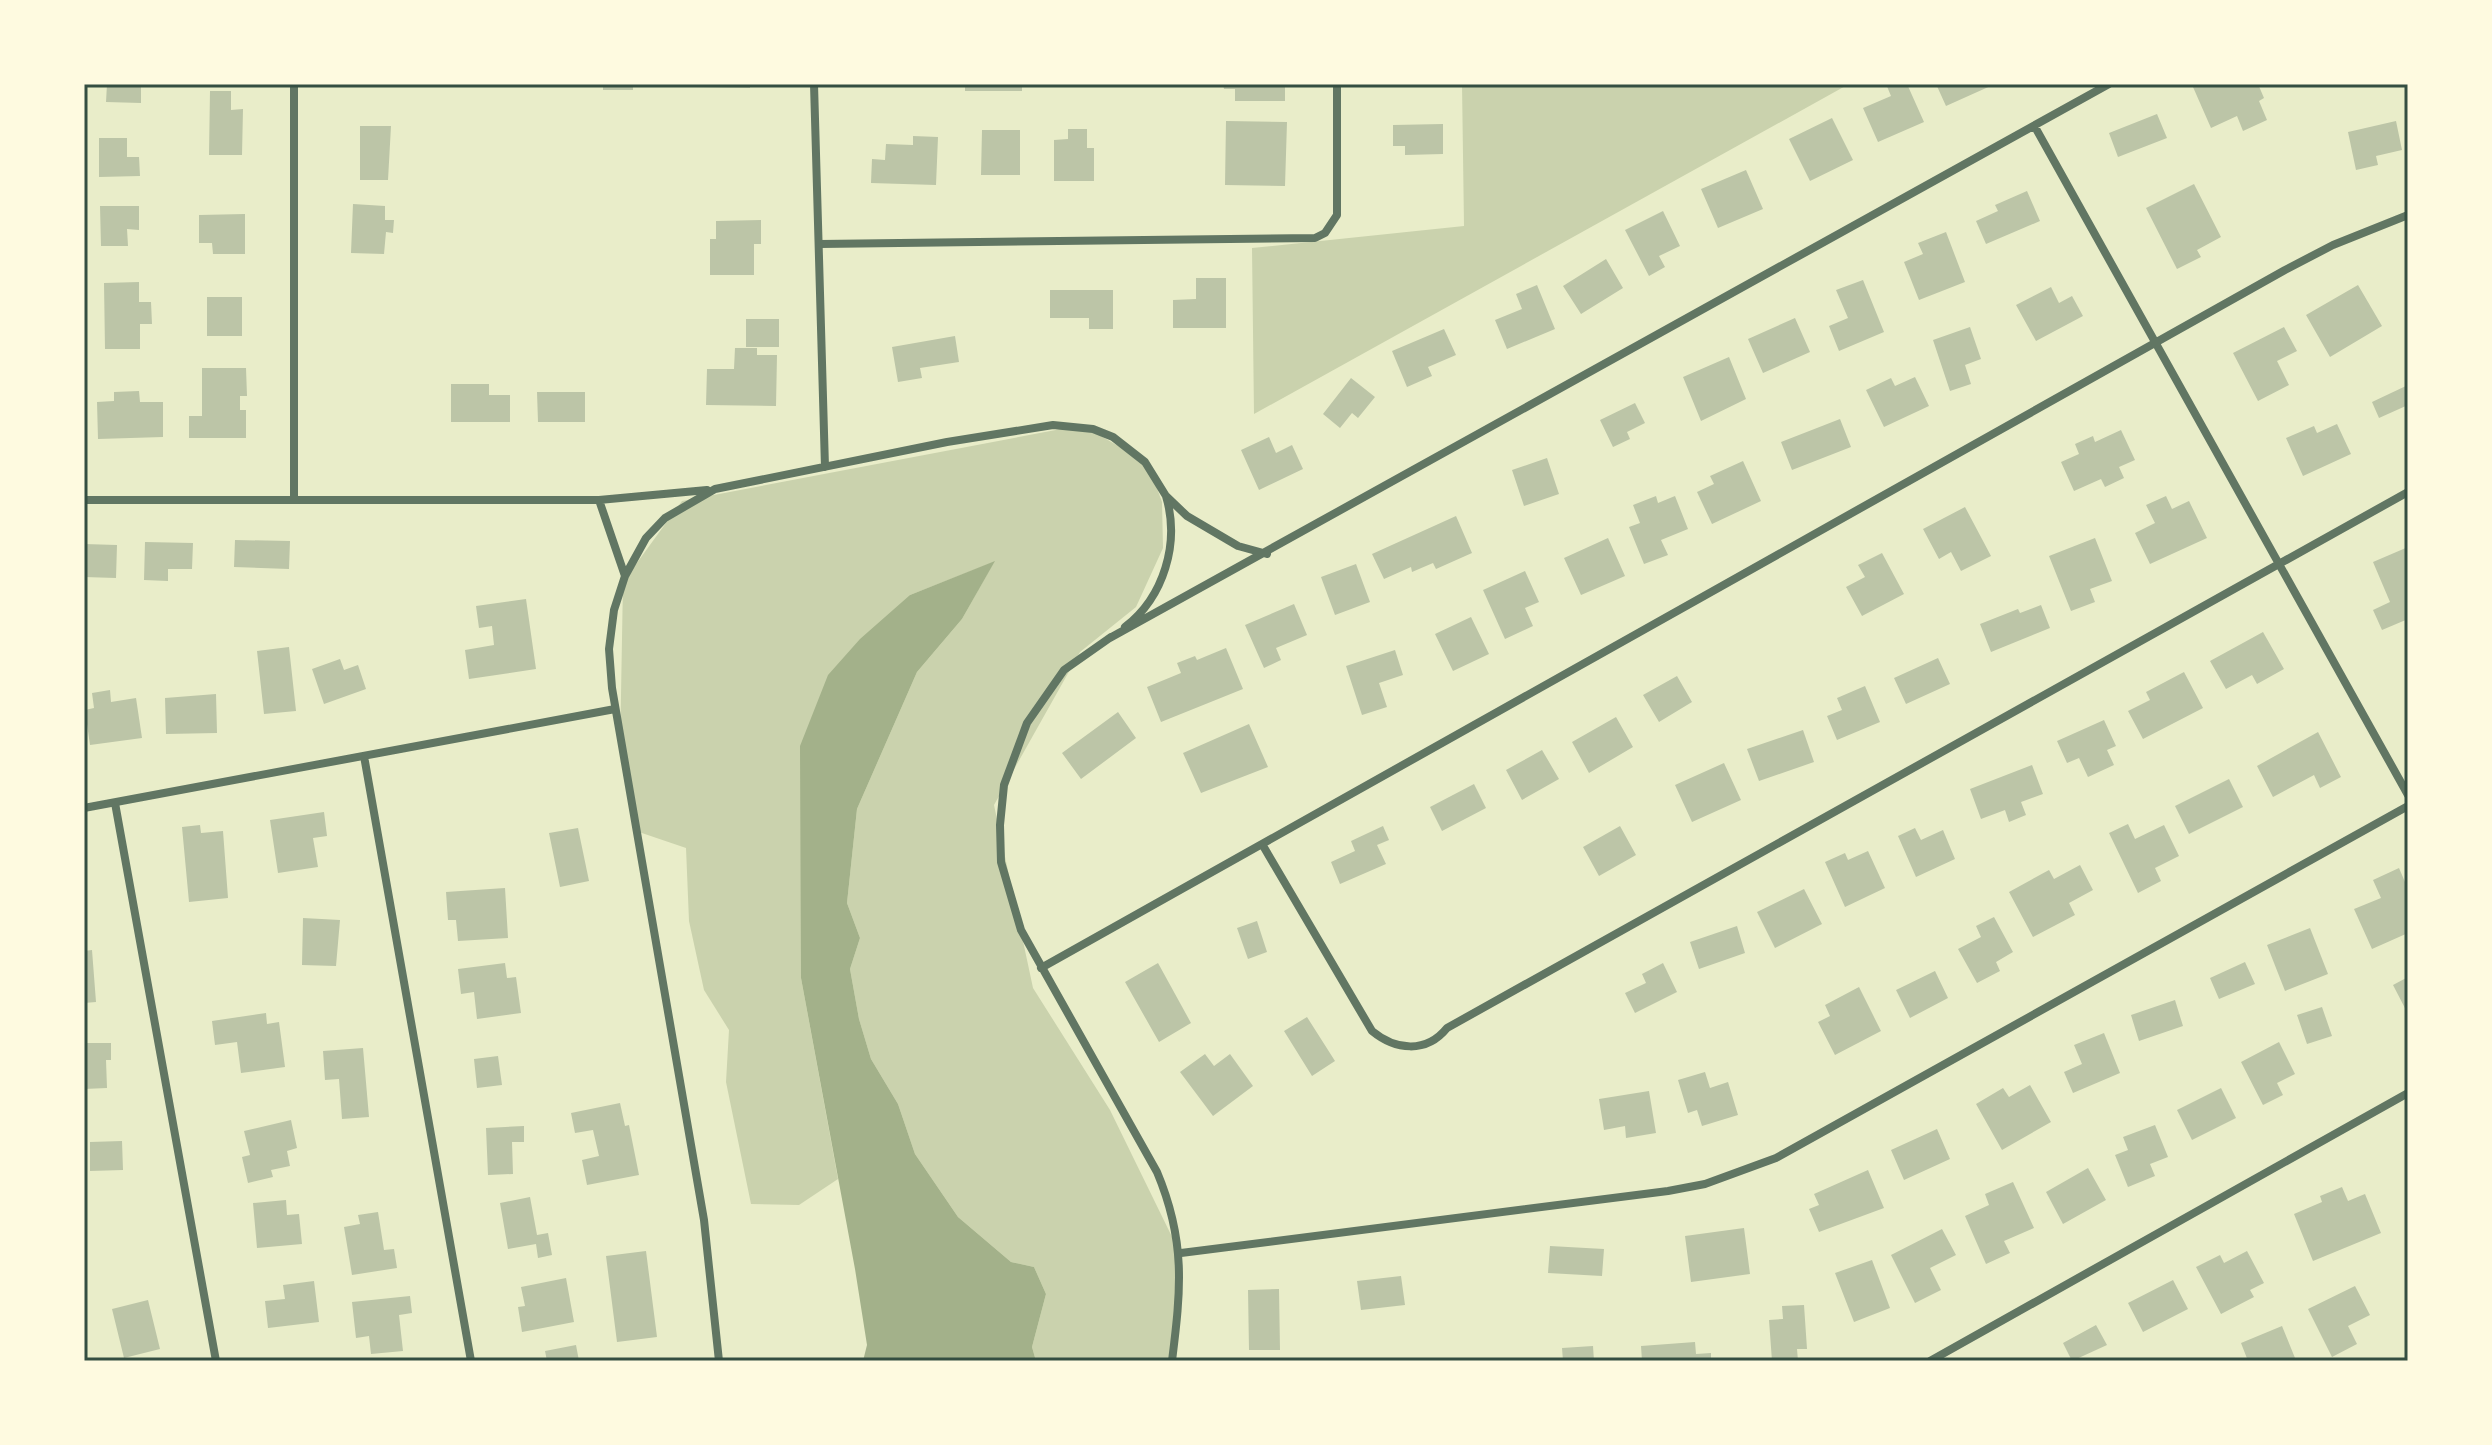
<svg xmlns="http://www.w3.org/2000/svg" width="2492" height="1445" font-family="'Noto Serif',serif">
<rect width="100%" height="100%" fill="#e9edc9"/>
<path fill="#cad2ad" d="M1462,84H1849L1254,414L1252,248L1464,226Z
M1082,425L1139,458L1151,472L1162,502L1163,548L1136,607L1080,652L994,805L1033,988L1110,1110L1176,1245L1175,1361H1036L1032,1347L1046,1294L1034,1267L1011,1262L958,1217L915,1154L898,1104L871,1059L859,1019L850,969L860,938L847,903L857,809L917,672L962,619L994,562L910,595L801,978L838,1179L799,1205L751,1204L726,1082L729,1030L704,990L689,921L686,848L636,831L620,752L623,582L682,501Z"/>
<path fill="#a3b18a" d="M995,561L962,619L917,672L857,809L847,903L860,938L850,969L859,1019L871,1059L898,1104L915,1154L958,1217L1011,1262L1034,1267L1046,1294L1032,1347L1036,1361H863L867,1345L855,1269L801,978L800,746L828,675L860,639L910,595Z"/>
<path fill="#bcc5a7" d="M107,84H141V103L106,102Z
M603,84H633V90H603Z
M695,84H750V88L695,87Z
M965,84H1022V91H965Z
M1223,84H1285V101H1235V89H1224Z
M1886,84H1907L1924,122L1878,142L1863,108L1891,96Z
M1936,84H1995L1946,106Z
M2200,84H2258L2264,98L2259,101L2267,120L2243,131L2237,116L2211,128L2193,87Z
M210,91H231V110L243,109L242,155H209Z
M2157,114L2167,138L2118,157L2109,133Z
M1832,118L1853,160L1810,181L1789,139Z
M1226,121L1287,122L1285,186L1225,185Z
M2396,121L2402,150L2376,156L2378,165L2356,170L2348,132Z
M1443,124V154L1405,155V146H1393V125Z
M360,126H391L388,180H360Z
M1068,129H1087V148H1094V181H1054V140L1068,139Z
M982,130H1020V175H981Z
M913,136L938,137L936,185L871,183L872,159L885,160L886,144L913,145Z
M99,138H127V157H139L140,176L99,177Z
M1746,170L1763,209L1718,228L1701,189Z
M2194,184L2221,237L2197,250L2201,257L2177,269L2146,208Z
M2027,191L2040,221L1986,244L1976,221L1998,211L1995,205Z
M353,204L385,206V220H394L393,233L386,232L384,254L351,253Z
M100,206H139V230L127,229L128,246H101Z
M1663,211L1680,246L1659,256L1665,267L1649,276L1625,230Z
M245,214V254H213L212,243H199V215Z
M761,220V244H754V275H710V239H716V221Z
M1946,232L1965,282L1919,300L1904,262L1923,254L1918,243Z
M1606,259L1623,288L1581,314L1563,286Z
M1196,278H1226V328H1173V300L1196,299Z
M1863,280L1884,332L1839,351L1829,326L1848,318L1836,290Z
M139,282V302H151L152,324H140V349H105L104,283Z
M1537,285L1555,329L1507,349L1495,320L1522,309L1516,294Z
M2358,285L2382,326L2330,357L2306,315Z
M2051,287L2059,303L2072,296L2083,316L2036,341L2016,305Z
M1050,290H1113V329H1089V318H1050Z
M207,297H242V336H207Z
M1795,318L1810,352L1763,373L1748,339Z
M746,319H779V347H746Z
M1970,327L1981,359L1965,365L1971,384L1950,391L1933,340Z
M2284,327L2297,351L2277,361L2289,385L2258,401L2233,353Z
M1444,329L1456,355L1428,367L1432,376L1407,387L1392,351Z
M955,336L959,362L920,368L922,378L898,382L892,347Z
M735,348H757V355H777L776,406L706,405L707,369H734Z
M1729,357L1746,399L1701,421L1683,377Z
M202,368H246L247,396H240V410H246V438H189V416H202Z
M1915,377L1929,406L1884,427L1866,390L1891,378L1895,386Z
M1351,378L1375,397L1358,418L1352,413L1340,428L1323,414Z
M451,384H489V395H510V422H451Z
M2408,385V405L2379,418L2372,402Z
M139,391L140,402H163V437L98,439L97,402L114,401V392Z
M537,392H585V422H538Z
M1635,403L1645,423L1627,432L1630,439L1613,447L1600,420Z
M1840,419L1851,447L1792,470L1781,442Z
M2337,424L2351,454L2303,476L2286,438L2314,426L2317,433Z
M2121,430L2135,460L2119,467L2124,478L2105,487L2101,479L2074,491L2061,462L2079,454L2075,444L2093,436L2095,442Z
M1269,437L1276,453L1292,445L1303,469L1259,490L1241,450Z
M1547,458L1559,494L1524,506L1512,470Z
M1743,461L1761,501L1712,524L1697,492L1714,484L1710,476Z
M1656,496L1658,503L1675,496L1688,529L1661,540L1668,555L1644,564L1629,527L1640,523L1633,505Z
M2166,496L2172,509L2189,501L2207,538L2150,564L2135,533L2155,523L2146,505Z
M1965,507L1991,556L1961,571L1951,552L1939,559L1923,529Z
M1456,516L1472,553L1436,569L1433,563L1412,572L1411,567L1384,579L1372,554Z
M1608,538L1625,576L1581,595L1564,558Z
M2095,538L2112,581L2090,589L2095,602L2071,611L2049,556Z
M235,540L290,541L289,569L234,567Z
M145,542L193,543L192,569H168V581L144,580Z
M84,544L117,545L116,578L84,577Z
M2408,547V619L2382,630L2373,610L2390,602L2373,562Z
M1882,553L1904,594L1862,616L1846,587L1865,577L1858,565Z
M1356,564L1370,602L1335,615L1321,577Z
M1525,571L1539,602L1525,608L1533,626L1505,639L1483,590Z
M526,599L536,669L469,679L465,650L494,645L492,626L479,628L476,606Z
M1294,604L1307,635L1276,648L1281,660L1264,668L1245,625Z
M2041,605L2050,628L1991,652L1980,624L2018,609L2020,613Z
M1471,617L1489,654L1453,671L1435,634Z
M2263,632L2284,669L2257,684L2252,675L2226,689L2210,661Z
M289,647L296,711L264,714L257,651Z
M1226,648L1243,689L1161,722L1147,687L1181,673L1177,663L1195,656L1197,660Z
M1395,650L1403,675L1379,683L1387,707L1362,715L1346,666Z
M1938,658L1950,684L1906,704L1894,678Z
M340,659L344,670L358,665L366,689L324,704L312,669Z
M2184,672L2203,708L2143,739L2128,711L2150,700L2146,692Z
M1677,676L1692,702L1659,722L1643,695Z
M1865,686L1880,722L1837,740L1827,716L1842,710L1837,698Z
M110,690L111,702L136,698L142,738L90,745L85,710L94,708L92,693Z
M216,694L217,733L166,734L165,698Z
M1118,712L1136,738L1081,779L1062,753Z
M1616,717L1633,747L1589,773L1572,742Z
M2104,720L2116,746L2107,750L2114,765L2088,777L2079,758L2067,763L2057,741Z
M1249,724L1268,767L1201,793L1183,753Z
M1803,730L1814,762L1759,781L1747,749Z
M2318,732L2341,777L2320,788L2314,775L2273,797L2257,766Z
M1542,750L1559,779L1522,800L1506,770Z
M1724,763L1741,800L1692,822L1675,785Z
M2032,765L2043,794L2021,802L2026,815L2009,822L2005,810L1981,819L1970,789Z
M2229,779L2243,807L2189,834L2175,806Z
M1474,784L1486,808L1442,831L1430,807Z
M324,812L327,836L313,838L318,867L278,873L270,820Z
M2128,824L2135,839L2164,825L2179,856L2155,868L2161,881L2138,893L2109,833Z
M200,825L201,833L223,831L228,898L189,902L182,827Z
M1383,826L1389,840L1377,845L1386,864L1340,884L1331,862L1355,851L1351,841Z
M1620,826L1636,855L1599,876L1583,847Z
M578,828L589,881L560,887L549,833Z
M1915,828L1921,840L1943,830L1955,859L1916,877L1898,836Z
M1868,851L1885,888L1845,907L1825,862L1845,853L1848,860Z
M2080,865L2093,890L2069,903L2075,915L2033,937L2009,892L2049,870L2054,879Z
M2399,868L2408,889V933L2372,949L2354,909L2381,898L2373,880Z
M505,888L508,938L458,941L456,920H448L446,892Z
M1804,889L1822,924L1775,948L1757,912Z
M1994,917L2013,952L1996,962L2000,971L1977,983L1958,949L1981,937L1976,926Z
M303,918L340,920L336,966L302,965Z
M1257,921L1267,952L1248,959L1237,928Z
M1737,926L1745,953L1699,969L1690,942Z
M2310,928L2328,974L2285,991L2267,945Z
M92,950L96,1002L84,1003V951Z
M2245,962L2255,984L2219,999L2210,978Z
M505,963L507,978L516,977L521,1013L477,1019L474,992L461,994L458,969Z
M1158,963L1191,1023L1159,1042L1125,982Z
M1663,963L1677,992L1635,1013L1625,993L1646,983L1642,974Z
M1935,971L1948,998L1910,1018L1896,990Z
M2408,977V1014L2393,985Z
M1859,987L1881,1031L1835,1055L1818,1022L1830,1016L1825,1005Z
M2175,1000L2183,1026L2139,1041L2131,1015Z
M2322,1007L2332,1036L2307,1044L2297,1015Z
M266,1013L267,1024L279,1022L285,1067L241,1073L237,1042L215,1045L212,1021Z
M1307,1017L1335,1061L1312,1076L1284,1031Z
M2104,1033L2120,1073L2073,1093L2064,1072L2082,1064L2074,1045Z
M2279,1042L2295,1074L2277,1083L2283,1095L2263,1105L2241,1062Z
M84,1043H111V1060H106L107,1088L84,1089Z
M363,1048L369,1117L342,1119L339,1079L325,1080L323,1051Z
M1205,1054L1214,1066L1230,1054L1253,1086L1213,1116L1180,1072Z
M498,1056L502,1085L477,1088L474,1059Z
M1705,1072L1710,1088L1728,1082L1738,1115L1702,1126L1697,1110L1688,1113L1678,1080Z
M2030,1085L2051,1122L2002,1150L1976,1104L2003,1088L2009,1097Z
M2221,1088L2236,1118L2192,1140L2177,1110Z
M1649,1091L1656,1133L1626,1138L1625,1126L1604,1130L1599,1099Z
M620,1103L625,1126L629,1125L639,1175L587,1185L582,1160L599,1156L593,1130L575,1133L571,1113Z
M291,1120L297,1148L287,1151L290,1166L271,1170L273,1177L248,1183L242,1157L250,1155L244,1131Z
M2155,1125L2168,1157L2150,1164L2155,1176L2128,1187L2115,1155L2128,1150L2123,1137Z
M524,1126V1142H512L513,1174L488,1175L486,1128Z
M1937,1129L1950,1159L1904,1180L1891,1150Z
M122,1141L123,1170L90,1171V1142Z
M2088,1168L2106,1200L2063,1224L2046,1192Z
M1868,1170L1884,1208L1819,1232L1809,1209L1819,1205L1814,1194Z
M2013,1182L2034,1228L2004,1241L2010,1253L1986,1264L1965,1216L1989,1205L1985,1194Z
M2342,1187L2348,1201L2365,1194L2381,1233L2313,1261L2294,1214L2322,1202L2320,1196Z
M530,1197L537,1235L548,1233L552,1255L538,1258L536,1244L508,1249L500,1203Z
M286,1200L287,1215L299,1214L302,1244L257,1248L253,1203Z
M378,1212L384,1250L394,1249L397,1268L352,1275L344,1227L360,1224L358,1215Z
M1744,1228L1750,1274L1691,1282L1685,1236Z
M1942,1229L1956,1255L1930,1268L1941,1290L1915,1303L1891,1255Z
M1550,1246L1604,1249L1602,1276L1548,1273Z
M646,1251L657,1337L617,1342L606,1256Z
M2247,1251L2264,1283L2250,1290L2254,1297L2221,1314L2196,1267L2220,1255L2224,1263Z
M1872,1260L1890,1308L1854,1322L1835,1273Z
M1401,1276L1405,1305L1361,1310L1357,1281Z
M566,1278L574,1322L522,1332L518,1307L525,1306L521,1287Z
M2173,1280L2188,1309L2143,1332L2128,1303Z
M314,1281L319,1322L268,1328L265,1301L285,1299L283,1285Z
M2355,1286L2370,1315L2348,1326L2357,1344L2332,1357L2308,1309Z
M1279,1289L1280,1350H1249L1248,1290Z
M410,1296L412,1313L399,1315L403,1351L371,1354L369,1336L356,1338L352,1302Z
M148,1300L160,1349L124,1358L112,1309Z
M1804,1305L1807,1349H1797L1798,1361H1772L1769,1320L1783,1319L1782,1306Z
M2096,1325L2107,1345L2072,1361L2063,1343Z
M2282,1326L2295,1358L2248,1361L2241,1343Z
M1695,1342L1696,1354L1711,1353V1361H1642L1641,1346Z
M576,1345L579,1361H547L545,1351Z
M1593,1346L1594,1361H1563L1562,1348Z"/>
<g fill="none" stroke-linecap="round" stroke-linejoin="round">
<path stroke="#617663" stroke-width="8" d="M814,84L825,467
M2035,127L2408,795
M820,244L1315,238L1325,233L1337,215V84
M84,500H599L707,490
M294,500V84
M599,500L625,576L614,610L609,649L612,688L704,1220L719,1361
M625,576L646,538L665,518L715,489L947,442L1053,425L1093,429L1113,437L1145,462L1166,496L1187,516L1238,546L1267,554
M1125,627C1164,597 1180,543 1166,496
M1111,637L1064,670L1027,723L1004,785L1000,825L1001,862L1021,930L1157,1172C1186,1241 1181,1289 1172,1361
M1108,639L2109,84
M364,756L471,1361
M115,803L216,1361
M84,808L615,709
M1262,844L1372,1031C1395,1050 1426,1054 1447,1028L2408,492
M1041,968L2285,270L2333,245L2408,215
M1181,1253L1668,1191L1705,1184L1776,1158L2408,806
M1930,1361L2408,1093"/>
</g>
<rect width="2492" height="1445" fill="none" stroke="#fefae0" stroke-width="172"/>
<rect x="86" y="86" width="2320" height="1273" fill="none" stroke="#344e41" stroke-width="3"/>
</svg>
